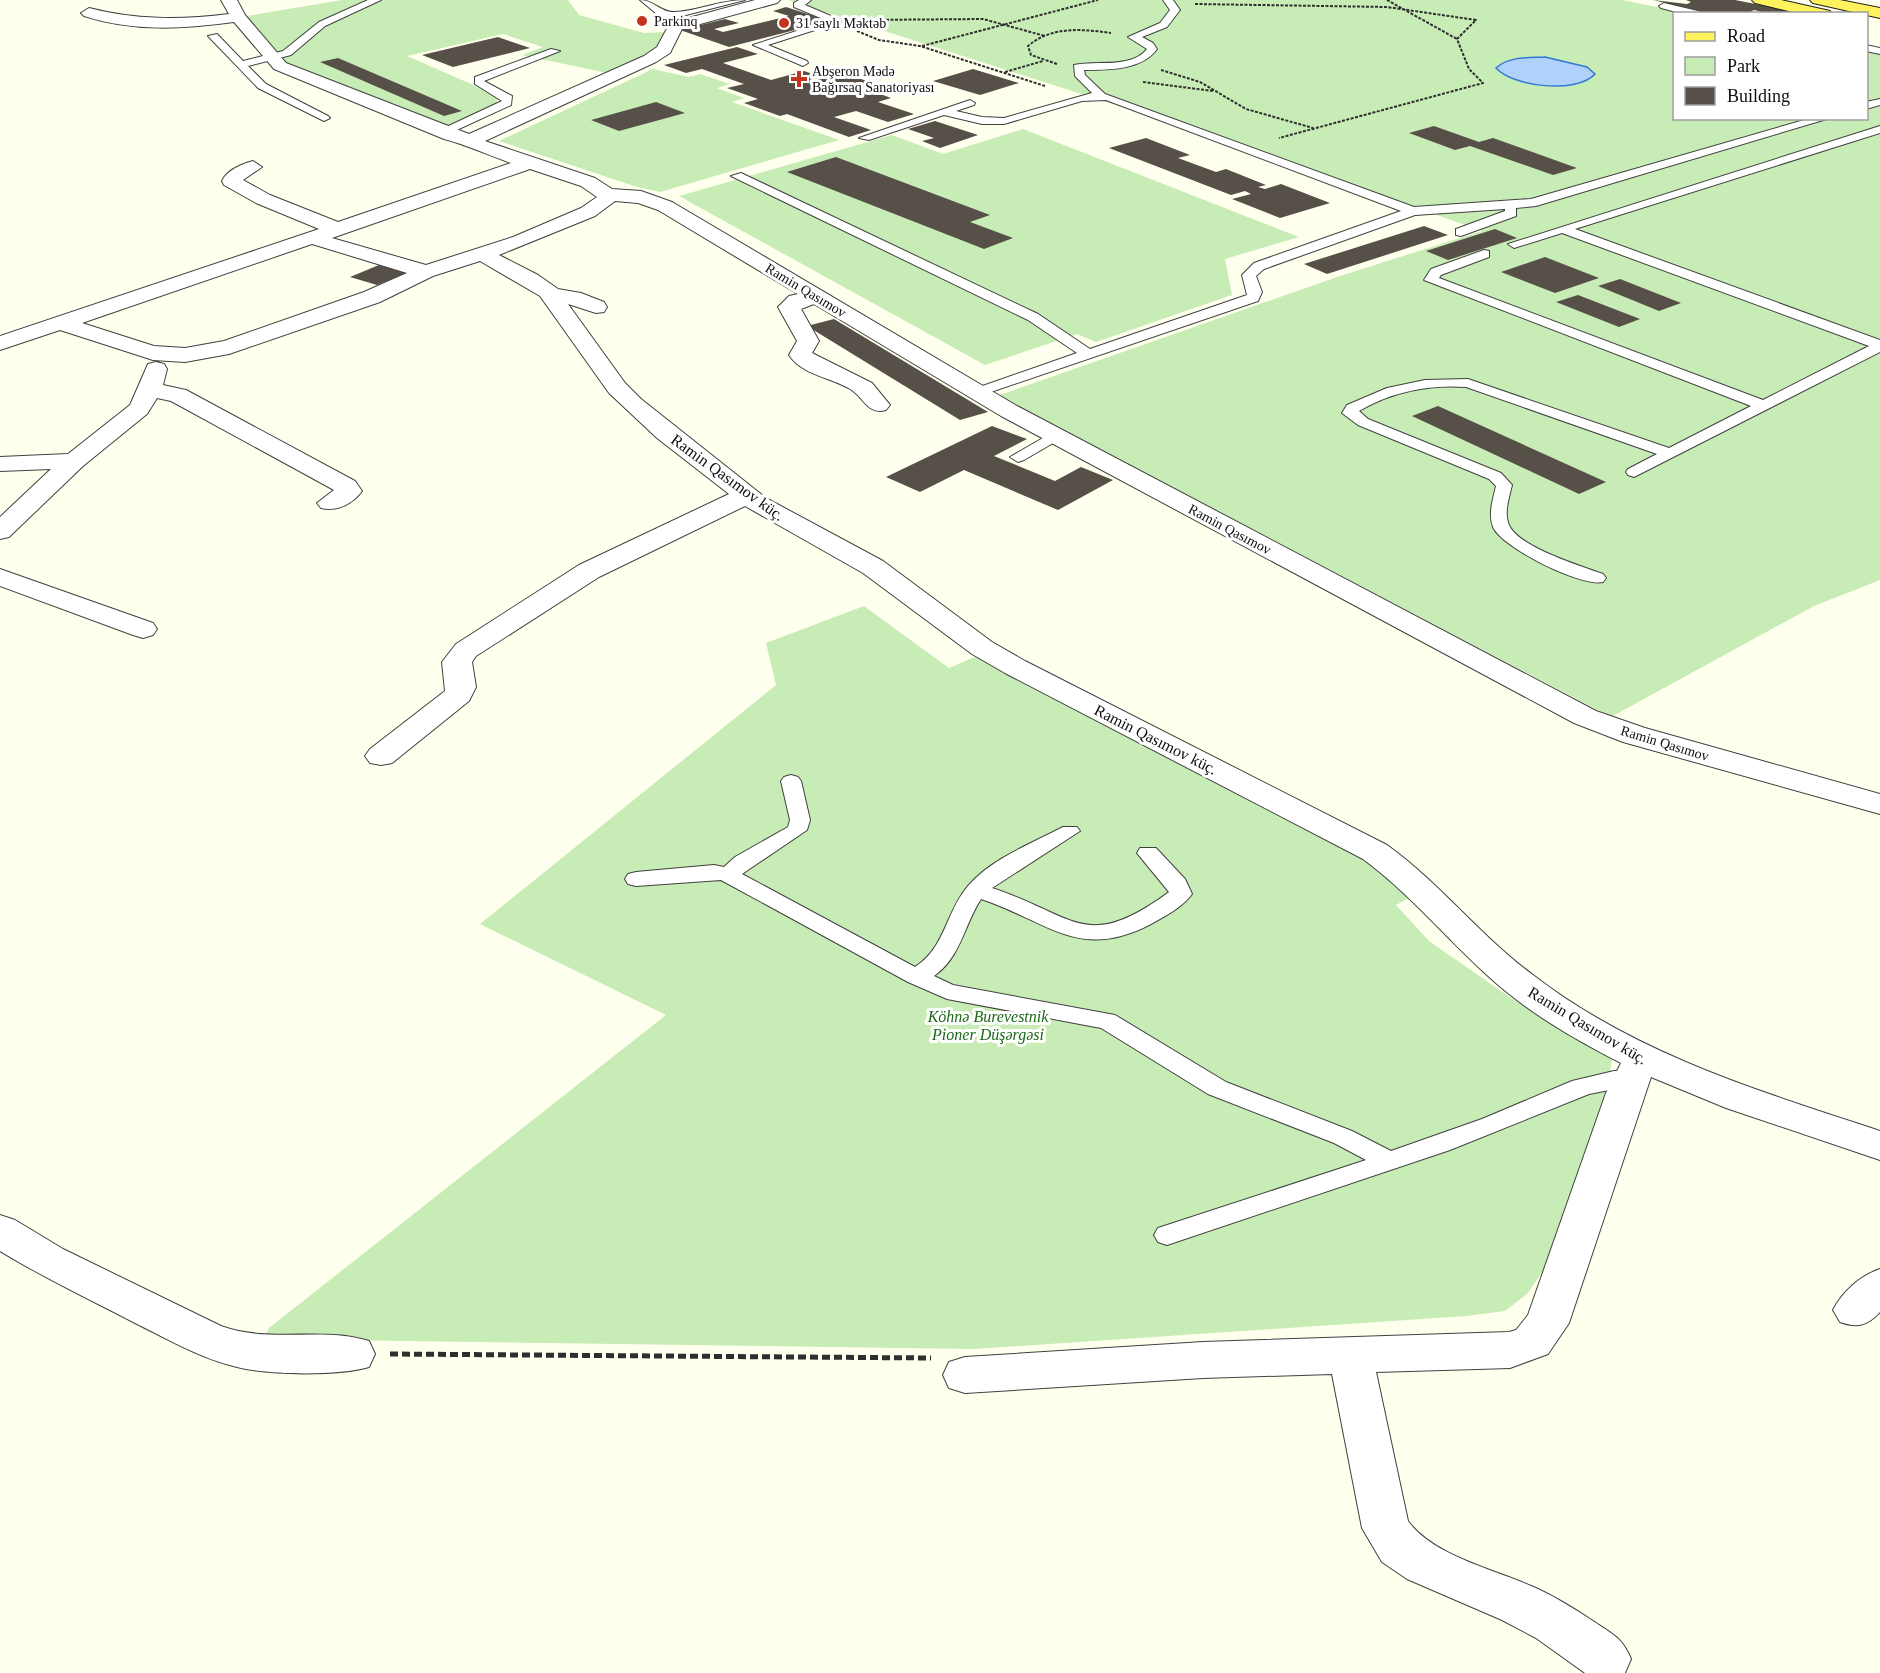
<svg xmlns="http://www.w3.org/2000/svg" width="1880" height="1673" font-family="'Times New Roman',serif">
<rect width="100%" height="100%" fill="#ffffed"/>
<path fill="#c8ecb5" d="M342,0H568L579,15L644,33L664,32L658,49L607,73L522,55L543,47L503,34L407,56L494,94L498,100L494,106L443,128L285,64L247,16Z
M788,0H1622L1686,13L1674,14V118H1866L1867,51L1880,54V580L1814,606L1611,717L997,396L1340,276L1482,231L1247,147Z
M653,69L689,77L700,74L730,84L717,88L744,98L732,102L839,140L660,192L637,187L499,141Z
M1023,129L1299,237L1225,259L1232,295L1096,342L1077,334L985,365L679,196L892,135L943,154Z
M864,606L949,668L977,656L1367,862L1409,898L1396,905L1429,941L1511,998L1612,1058L1606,1103L1549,1262L1527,1294L1505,1311L1466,1316L974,1349L263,1339L269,1328L666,1015L480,924L776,685L766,643Z"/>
<path fill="#afd1fa" stroke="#3278d5" stroke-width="1.5" d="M1545,57L1587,67L1595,74C1577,94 1513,87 1496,68C1509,56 1528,58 1545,57Z"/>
<path fill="#575049" d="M1653,0L1687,4L1691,2L1686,0H1735L1797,12L1771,14L1754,10L1746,14H1713Z
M786,7L830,21L729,47L680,30L725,19L739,23L714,29L723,32L789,16L773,11Z
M498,37L530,48L453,67L422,55Z
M737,47L758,54L723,63L771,80L804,71L825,78L843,73L888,88L875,92L891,98L878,102L914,114L888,122L856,111L834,117L871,130L849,137L787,114L780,116L744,103L758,99L727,88L744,84L702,69L686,73L664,65Z
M338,58L462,111L444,116L320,62Z
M973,69L1019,83L980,95L933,81Z
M656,102L685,113L619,131L591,120Z
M935,121L978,135L940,148L922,141L934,138L908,129Z
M1434,126L1479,142L1493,138L1577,168L1553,175L1470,146L1455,150L1409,133Z
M1146,138L1190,155L1178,158L1216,172L1226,169L1266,185L1258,187L1265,189L1281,184L1330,203L1280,218L1232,199L1251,194L1245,191L1231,195L1109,148Z
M836,157L990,215L970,222L1013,238L984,249L787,172Z
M1424,226L1448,235L1327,274L1304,264Z
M1495,229L1517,238L1448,260L1426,251Z
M1545,257L1599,278L1555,293L1501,272Z
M379,265L406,273L377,285L350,277Z
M1620,279L1681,303L1659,311L1598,286Z
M1578,295L1640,319L1619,327L1556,302Z
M834,319L988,412L960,420L807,326Z
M1438,406L1606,482L1579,494L1412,416Z
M992,426L1027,439L994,456L1055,481L1081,467L1113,480L1058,510L964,470L920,492L886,477Z"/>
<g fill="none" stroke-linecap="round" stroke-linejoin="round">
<g stroke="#404040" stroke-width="2">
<path id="lane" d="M368,0H381L325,26L291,55L248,66L266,84L328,116L330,118L324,121L258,88L208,36L217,34L243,61L283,51L319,22Z
M640,0C654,0 661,13 675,12C698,11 720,0 745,0L674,18L658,15Z
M799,0H811L805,5L843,21L768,45L807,61L808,63L803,66L753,45L828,21L794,7V3Z
M1163,0H1173L1180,10L1167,27L1142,37L1153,43L1157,49C1142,70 1109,70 1084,70L1085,75L1105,94L1414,207L1531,199L1811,118H1830L1536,206L1516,208V216L1461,236L1456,235V229L1505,211V209L1415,215L1264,269L1256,276L1262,292L1258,301L976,397L969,393L971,390L1077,353L1028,320L731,176L741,173L1038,314L1090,349L1247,295L1242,275L1254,263L1401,211L1106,100L1082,101L1004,124H982L944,115L869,140L859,138L970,100L975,103L974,105L956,111L982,117L1004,118L1092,93L1075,76L1074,65C1097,60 1131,69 1147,49L1128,37L1160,23L1170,10Z
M1664,3L1702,12L1704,14H1684L1661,8L1659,6Z
M1866,45L1880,48V54L1866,51Z
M551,49L560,51L484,81L512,96L511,105L448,134H440V130L502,101L475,84V77Z
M1880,99V105L1866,109V102Z
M1880,126V133L1575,229L1880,340V352L1634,477L1628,475L1626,472L1628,469L1657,454L1466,387C1429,384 1391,392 1359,411L1368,419L1501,473L1512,485C1509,498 1503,515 1510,527C1522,548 1581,566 1603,574L1606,578L1603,582C1582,587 1502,548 1493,527C1488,514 1493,499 1496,486L1489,479L1358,425L1342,413L1347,405L1387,388L1425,380L1468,379L1669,448L1751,406L1424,280L1431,269L1484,250L1489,251V257L1441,275L1439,278L1763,400L1869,346L1562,233L1514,248L1508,244Z
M1055,431L1063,436L1060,439L1024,460L1018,462L1010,457Z
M791,775L798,777L801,781L810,820L807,830L742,874L915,967C946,947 945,913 968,886C992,858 1031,844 1063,827H1077L1080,831L992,888C1075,915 1085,954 1169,892L1137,853L1140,848H1156L1185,879L1192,894C1183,907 1165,916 1151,924C1078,962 1048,921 981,899C964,925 961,957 934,976L953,985L1115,1015L1226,1082L1352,1131L1391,1151L1482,1119L1572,1081L1614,1071L1631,1070L1640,1072L1643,1078L1640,1084L1589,1094L1450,1150L1167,1245L1158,1242L1154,1235L1158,1228L1366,1160L1334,1143L1208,1094L1101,1028L947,999L908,982L721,880L636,886L628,884L625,879L628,874L636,872L714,865L724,867L735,857L788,827L790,820L781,781L784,777Z"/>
</g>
<g stroke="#404040" stroke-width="2">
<path id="street" d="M221,0H237L245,15L286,63L469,134L644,56L657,47L670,23L755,0H780L777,3L682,29L670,53L656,62L485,141L595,178L612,189L641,191L672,202L1017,406L1596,711L1645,728L1880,794V814L1623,742L1574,723L1001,416L814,304L801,309L819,341L812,353L872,383L890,405L886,410C867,415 865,398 850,389C830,377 802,375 789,355L797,341L778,307L789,296L798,294L658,210L638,203L615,201L595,216L499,255L538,275L558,289L581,293L604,302L607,307L604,312L596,313L568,304L625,383L641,399L766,498L883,561L992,642L1025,661L1387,845C1440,883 1480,936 1533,975C1635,1054 1759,1091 1880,1131V1160L1726,1108L1651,1077L1569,1323L1548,1354L1510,1368L1376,1372L1408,1521C1434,1557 1498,1570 1538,1589C1557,1598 1575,1609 1593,1621C1612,1634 1622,1637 1631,1659L1625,1673H1585L1536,1638L1502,1620L1407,1579L1382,1562L1362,1528L1332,1374L1203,1378L965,1393L949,1388L943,1375L949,1362L965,1357L1203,1342L1509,1332L1516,1330L1528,1315L1606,1093L1621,1063C1574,1039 1527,1012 1487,975C1445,937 1409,893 1363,859L1005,673L972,654L863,573L745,506L599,577L476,656L472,662L476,687L469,701L392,763L381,765L370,763L365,756L370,749L445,691L442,662L456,644L579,565L729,494L657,438L609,393L540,296L480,261L433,276L380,302L229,354L185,362L153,360L60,330L0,350V336L319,229L256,203L224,185L222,181C227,170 242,164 253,161L262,167L243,180L270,195L338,222L511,163C488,155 467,145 444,139L274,69L234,22C183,29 134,32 84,16L81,13L89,8C136,20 180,20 229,14ZM530,169L581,186L597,197L581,208L513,237L426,265L332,238ZM312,244L407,273L364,292L224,341L185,348L154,346L82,323Z
M156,362L164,364L167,369L163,385L186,390L355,481L362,491C353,504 336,512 321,508L317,503L334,490L171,401L157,398L147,414L83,466L9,537L0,539V517L51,469L0,471V457L68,454L130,405L148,364Z
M0,569L153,623L157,629L153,635L143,638L133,635L0,586Z
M0,1215L15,1220L63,1249L221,1326C270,1344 322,1326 369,1341L375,1354L369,1367C339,1376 268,1375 237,1367C202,1359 169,1340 137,1324C91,1300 44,1278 0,1251Z
M1880,1269V1312C1867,1326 1857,1328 1840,1322L1833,1310C1843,1291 1860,1276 1880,1269Z"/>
</g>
<g stroke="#1e1e1e" stroke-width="2">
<path id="primary" d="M1752,0H1781L1830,11L1832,14H1801L1755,3Z
M1810,0H1840L1880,8V18L1813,3Z"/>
</g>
<path stroke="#2f2f2f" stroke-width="2" stroke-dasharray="3 1.5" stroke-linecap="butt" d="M1387,0L1457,39
M1195,4L1387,7L1476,20L1457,39L1469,69L1483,83L1279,138
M859,20L983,19L1045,36
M857,31L879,40L920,46L1045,86
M922,46L1098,0
M1057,64L1031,55L1028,46C1051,26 1083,29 1111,33
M1161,70L1200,82L1246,109L1313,128
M1005,72L1043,61
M1143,82L1213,91"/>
<path stroke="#2f2f2f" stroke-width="5" stroke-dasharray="8 4" stroke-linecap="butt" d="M390,1354L931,1358"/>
<use href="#lane" fill="#fff" fill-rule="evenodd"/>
<use href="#street" fill="#fff" fill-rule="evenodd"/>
<use href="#primary" fill="#fff35d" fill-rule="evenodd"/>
</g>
<g fill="#c5321d" stroke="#fff" stroke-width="2">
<circle cx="642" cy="21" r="6"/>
<circle cx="784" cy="23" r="6"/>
<path d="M796 70h6v6h6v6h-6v6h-6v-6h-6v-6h6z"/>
</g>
<g text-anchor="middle" stroke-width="6" stroke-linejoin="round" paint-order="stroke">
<g font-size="14" fill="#0d0d0d" stroke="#fff" text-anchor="start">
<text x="654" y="26">Parkinq</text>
<text x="796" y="28">31 saylı Məktəb</text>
<text x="812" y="76">Abşeron Mədə<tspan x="812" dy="16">Bağırsaq Sanatoriyası</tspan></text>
</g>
<g font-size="14" fill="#0d0d0d" stroke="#fff">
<text transform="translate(806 290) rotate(31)" y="5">Ramin Qasımov</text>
<text transform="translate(1230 529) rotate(28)" y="5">Ramin Qasımov</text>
<text transform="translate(1665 743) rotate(17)" y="5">Ramin Qasımov</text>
</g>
<g font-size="16" fill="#0d0d0d" stroke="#fff">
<text transform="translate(728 477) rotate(36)" y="6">Ramin Qasımov küç.</text>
<text transform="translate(1156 739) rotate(27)" y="6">Ramin Qasımov küç.</text>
<text transform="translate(1588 1025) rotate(31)" y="6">Ramin Qasımov küç.</text>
</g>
<g font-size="16" font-style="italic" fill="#1d691a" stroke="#fff">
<text x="988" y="1022">Köhnə Burevestnik<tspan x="988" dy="18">Pioner Düşərgəsi</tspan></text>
</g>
</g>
<rect x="1673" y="12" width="195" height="108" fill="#ffffff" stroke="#9e9e9e" stroke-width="1.5"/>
<rect x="1685" y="32" width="30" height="9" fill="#fff35d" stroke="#9e9e9e" stroke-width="1.5"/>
<text x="1727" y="42" font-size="18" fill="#0d0d0d">Road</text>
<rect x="1685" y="57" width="30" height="18" fill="#c8ecb5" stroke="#9e9e9e" stroke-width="1.5"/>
<text x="1727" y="72" font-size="18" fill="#0d0d0d">Park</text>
<rect x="1685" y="87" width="30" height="18" fill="#575049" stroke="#9e9e9e" stroke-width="1.5"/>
<text x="1727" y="102" font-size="18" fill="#0d0d0d">Building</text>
</svg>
